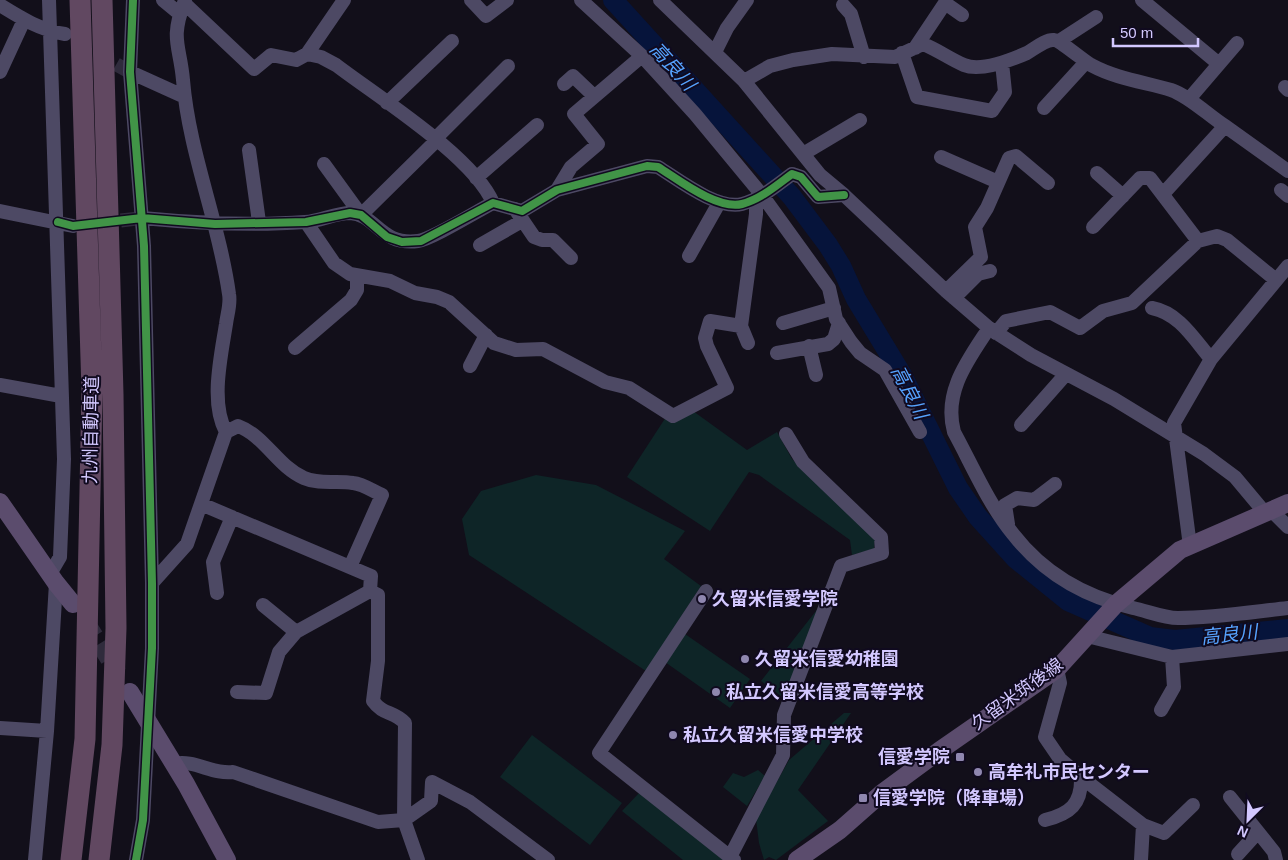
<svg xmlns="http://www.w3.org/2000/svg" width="1288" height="860" font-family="Arial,'Noto Sans JP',sans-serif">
<rect width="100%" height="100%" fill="#120f1a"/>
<path fill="#0e2527" d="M693,411L747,450L777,432L792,459L875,539L874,549L852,555L850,540L759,475L749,472L710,531L627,477L666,417Z
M536,475L596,485L685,531L664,559L701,586L646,671L469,555L462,519L481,491Z
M823,602L785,699L761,681Z
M685,634L750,679L730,708L665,662Z
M844,713H851L798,790L828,821L776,860L769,857L764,860L759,843L756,819L766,801L789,760Z
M532,735L622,803L590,845L500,777Z
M758,770L765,776L747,806L723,787L733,773L744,777Z
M639,793L725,860H683L622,811Z"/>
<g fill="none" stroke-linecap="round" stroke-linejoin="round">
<path stroke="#06143b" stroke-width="20" d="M613,0L792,197L828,245L841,266L856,299L902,375L958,488L978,517L1016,559L1068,601L1150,637L1175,640L1288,629"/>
<path stroke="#2f2b3c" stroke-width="14" stroke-dasharray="14 7" stroke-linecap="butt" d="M98,54L130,72
M100,223L142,218"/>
<path stroke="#2f2b3c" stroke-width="18" stroke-dasharray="18 9" stroke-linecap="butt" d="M85,621L118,673"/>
<path stroke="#4d4964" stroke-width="14" d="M49,0L64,459L60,557L50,574
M133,0L130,72L144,246L152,583V648L143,820L136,860
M163,0L180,14
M185,0L184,3L254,69L271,55L296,60L307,54L321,57L336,65C378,97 474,157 493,203
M471,0L486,16L507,0
M581,0L642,56
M660,0L744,81L820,175L844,195L946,291L989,328L1031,355L1114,399L1204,454L1235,477L1266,514
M1142,0L1219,64
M0,5C21,18 40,30 65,34
M843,5L851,14L864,57
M1059,41L1096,17
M915,48L945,3L962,15
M715,52L727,28L747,0
M902,53L917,97L992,111L1005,92L1002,63
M307,54L344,0
M0,72L24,20
M130,72L183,96
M744,81L770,66L793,60L832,54L895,57L923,44C938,50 950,59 964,65C981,72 1011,60 1027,53C1034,49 1046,39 1054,40C1059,40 1083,60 1091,65C1117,79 1144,82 1171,90C1189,96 1209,116 1225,126L1163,194
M564,84L573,76L594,96
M1285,87L1288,90
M1189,99L1237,43
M387,103L452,41
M1044,108L1086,62
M1225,126L1288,171
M435,139L508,66
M249,150L259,222
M803,154L860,120
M941,157L998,182
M324,164L361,215L437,140
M1097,173L1123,196
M476,178L537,125
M557,190L571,167L598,144L574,114L642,56L695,114L762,195L829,288L836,319L851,342L860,353L885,370L920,432
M1281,190L1288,196
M515,209L534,237L542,240H553L571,258
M0,211L73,226
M142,218C195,223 252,226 305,222C320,221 336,213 350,213C376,214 380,246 418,241C432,239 477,211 493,203L522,211L557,190L647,166L658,167C679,180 717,210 742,204C761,199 777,185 792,174L801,177L818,197L844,195
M306,222L334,263L350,274L390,281L415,293L437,297L449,302L494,343L516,350L543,349L605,382L629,388L673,416L727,388L707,346L705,338L710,321L741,326
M1093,227L1140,178H1150L1198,241L1217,236L1227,240L1276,280
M480,245L522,221
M689,256L719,203
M946,291L981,257L975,227L987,208L1009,158L1016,156L1048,183
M954,298L978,274L990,271
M1152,308C1179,313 1194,339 1211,359
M783,323L834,308
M989,328C968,360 943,392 954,432C972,465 989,505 1013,534C1044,574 1085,597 1133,608C1147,611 1164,618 1178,618C1214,618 1252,612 1288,608
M996,333L1006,321L1050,312L1080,328L1103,311L1132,303L1198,241
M748,343L741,326L756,214V198
M809,346L816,375
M295,348L351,300L357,290V276
M777,353L828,344L834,339L839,323
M470,366L486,335
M0,385L61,396
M1021,425L1066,374
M226,432L238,426C265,436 277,466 304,478C320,485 337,480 353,483C363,484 373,491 382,495L350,567
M201,504L371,576L370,591L378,595V661L373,701C383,715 394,711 405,723L404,820L418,860
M1272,511L1288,527
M1008,524L1005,505L1017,498L1034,500L1055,484
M1190,546L1174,423L1211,359L1288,266
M152,583L187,544L226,432C210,403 221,356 226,324C227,315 231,304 229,294C219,222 189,153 183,80C180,45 170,40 184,3
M706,591L599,753L734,860
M217,593L213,562L232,517
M263,605L296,632L370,591
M1087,636L1172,657L1288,644
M237,692L266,693L279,652L296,632
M1161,710L1174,687L1172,657
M0,728L47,731
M174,764C194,759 213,775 233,772L378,822L404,820L431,801L432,782L470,802L548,860
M1081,777L1143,825L1141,860
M1230,797L1274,852L1276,860
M1045,820C1070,814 1082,804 1081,777L1060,759L1045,737L1060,683L1057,669
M1143,825L1164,833L1193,805
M1238,854L1258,832
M730,857L783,755L784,715L841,566L882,553L881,537L803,462L786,434
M35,860L47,731L56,583"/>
<path stroke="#5b4c6d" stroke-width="18" d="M0,502L56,583L73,604
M130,692L186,784L227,860
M797,860L840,830L882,793L939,751L1057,669L1116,604L1180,550L1288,503"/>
<path stroke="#614861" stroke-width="21" d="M71,860L85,739L92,391L80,0
M99,860L112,745L116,628L113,394L102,0"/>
<g stroke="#100a1f" stroke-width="11">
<path id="cycleway" d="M133,0L130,72L144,246L152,583V648L143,820L136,860
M58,222L73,226L142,218L215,224L306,222L350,213L361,215L387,237L402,242L421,241L493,203L522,211L557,190L647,166L658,167C679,180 717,210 742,204C761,199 777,185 792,174L801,177L818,197L844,195"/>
</g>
<use href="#cycleway" stroke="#419447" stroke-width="8"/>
</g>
<g fill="#8f87af" stroke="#100a1f" stroke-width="2">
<circle cx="702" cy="599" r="5"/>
<circle cx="745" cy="659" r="5"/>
<circle cx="716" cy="692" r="5"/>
<circle cx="673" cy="735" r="5"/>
<rect x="955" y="752" width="10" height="10" rx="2.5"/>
<circle cx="978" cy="772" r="5"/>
<rect x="858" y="793" width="10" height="10" rx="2.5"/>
</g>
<g text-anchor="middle" stroke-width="4" stroke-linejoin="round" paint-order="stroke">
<g font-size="18" fill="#d3c8ff" stroke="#100a1f">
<text transform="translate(91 430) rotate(-89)" y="6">九州自動車道</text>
<text transform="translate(1017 694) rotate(-36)" y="6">久留米筑後線</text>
</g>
<g font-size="18" font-weight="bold" fill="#d3c8ff" stroke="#100a1f" text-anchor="start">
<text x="712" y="605">久留米信愛学院</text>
<text x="755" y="665">久留米信愛幼稚園</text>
<text x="726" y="698">私立久留米信愛高等学校</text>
<text x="683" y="741">私立久留米信愛中学校</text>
<text x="950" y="763" text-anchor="end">信愛学院</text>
<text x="988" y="778">高牟礼市民センター</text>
<text x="873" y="804">信愛学院（降車場）</text>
</g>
<g font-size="19" font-style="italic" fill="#56a3ff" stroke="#100a1f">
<text transform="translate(673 66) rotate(48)" y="7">高良川</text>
<text transform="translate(910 392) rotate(63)" y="7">高良川</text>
<text transform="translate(1229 634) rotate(-6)" y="7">高良川</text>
</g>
</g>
<g transform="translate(1248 820) rotate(204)" stroke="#100a1f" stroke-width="4" paint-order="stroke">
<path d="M0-4L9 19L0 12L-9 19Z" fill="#d3c8ff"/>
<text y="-8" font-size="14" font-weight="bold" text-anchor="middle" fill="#d3c8ff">N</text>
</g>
<path d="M1113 38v8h85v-8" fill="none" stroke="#d3c8ff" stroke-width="2.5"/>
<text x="1120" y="38" font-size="15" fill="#d3c8ff" stroke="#100a1f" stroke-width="4" paint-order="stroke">50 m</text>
</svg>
